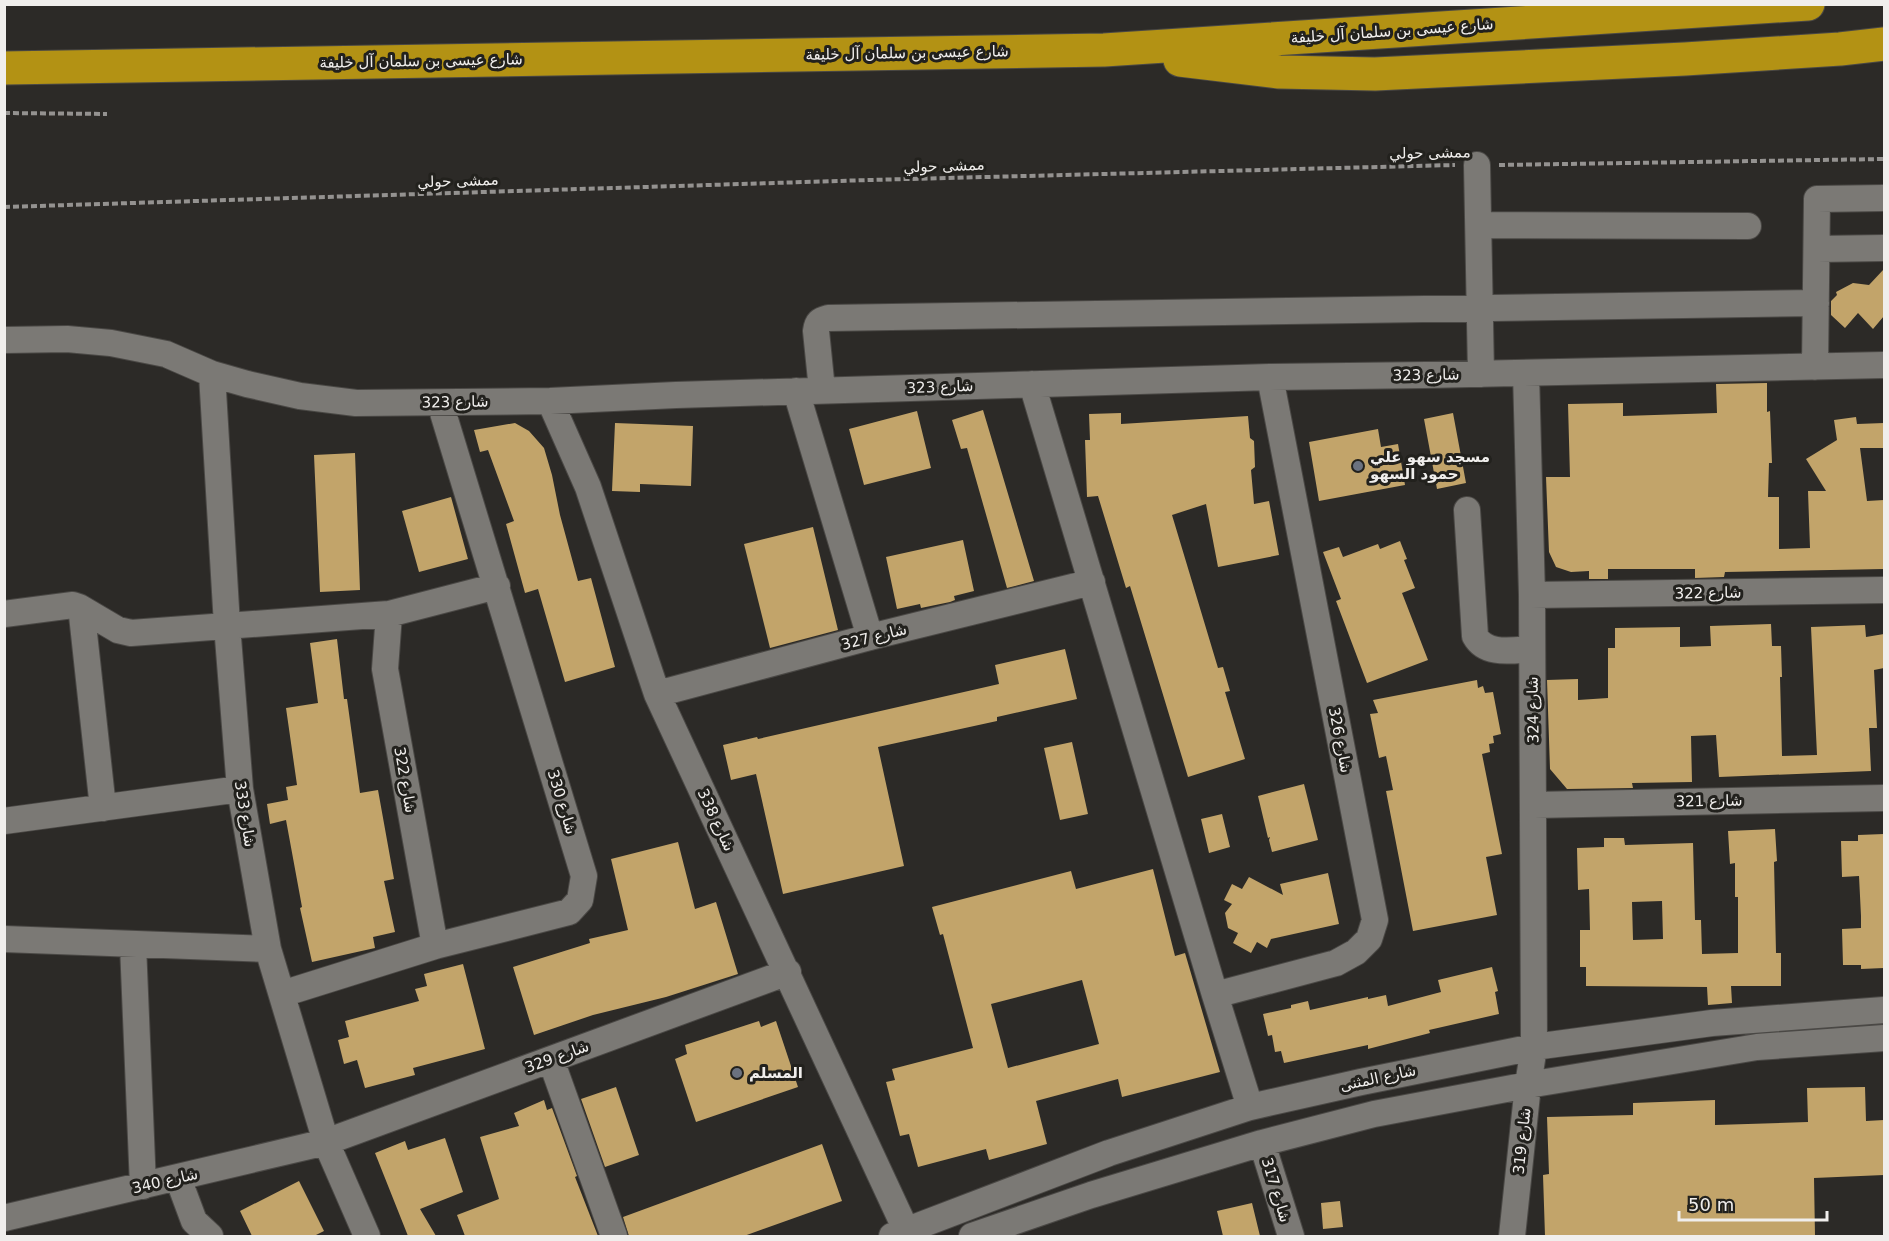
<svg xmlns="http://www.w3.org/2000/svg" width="1889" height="1241" font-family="'DejaVu Sans',Cairo,sans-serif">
<rect width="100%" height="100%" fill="#2c2a27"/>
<path fill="#c2a46a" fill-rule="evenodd" d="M1884,269V316L1873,329L1858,313L1845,328L1831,315V301L1837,295L1836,292L1853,283L1869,285Z
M1767,383V412L1770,411L1772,463H1769L1768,497H1779V549L1810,548L1808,491H1826L1806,459L1837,440L1834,420L1856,417L1857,424L1884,423V448H1860L1867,501L1884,500V569L1725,572L1724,577L1695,578V569H1608V579H1589V571L1571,572L1556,567L1549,552L1546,477H1570L1568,404L1623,403V416L1717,413L1716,384Z
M983,410L1034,581L1007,588L967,448L961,449L952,420Z
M917,411L931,468L864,485L849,429Z
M1121,413V424L1248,416L1250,438L1254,441L1255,467L1251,470L1254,504L1269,501L1279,555L1218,567L1206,504L1172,515L1218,668L1223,667L1230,691L1225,692L1245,759L1188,777L1130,586L1126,588L1098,496L1087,497L1085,440H1090L1089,414Z
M1453,413L1466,483L1437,489L1424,419Z
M515,423L529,431L544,448L552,475L560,515L578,581L591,578L615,667L565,682L538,589L525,593L506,524L514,521L488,450L480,452L474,430Z
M615,423L693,426L691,486L640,484V492L612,491Z
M1378,429L1381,447L1398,444L1405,485L1319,501L1309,442Z
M355,453L360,590L320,592L314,455Z
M451,497L468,559L419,572L402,511Z
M813,527L838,630L770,648L744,544Z
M963,540L974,591L954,596L955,600L950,602L921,608L920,604L897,609L886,557Z
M1400,541L1407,559L1404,560L1415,588L1402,593L1428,660L1367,683L1336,601L1341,599L1323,552L1339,547L1343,557L1378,544L1380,549Z
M1771,624L1772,646H1781L1782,677H1780L1782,756L1817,755L1811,627L1865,625L1866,637L1884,634V668L1874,670L1877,728H1869L1871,771L1719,777L1716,735L1691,736L1692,782L1632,783L1633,788L1567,789L1550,769L1547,680L1578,679V700L1608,698V648H1615V628L1680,627V647L1711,646L1710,626Z
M337,639L344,699H347L360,793L378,790L394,879L384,881L395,932L373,937L375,948L312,962L300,908L302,907L286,820L270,824L267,804L288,800L286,787L297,785L286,708L318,703L310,643Z
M1065,649L1077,699L997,717V721L878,747L904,866L783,894L756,774L731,780L723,745L757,737L758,739L999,684L995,665Z
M1477,680L1478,688L1483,686L1485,693L1493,692L1501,734L1493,736L1494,743L1489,744L1490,752L1482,754L1502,854L1486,857L1497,915L1413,931L1386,791L1393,790L1386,756L1379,758L1370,714L1378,713L1373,700Z
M1072,742L1088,814L1060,820L1044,748Z
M1304,784L1318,840L1272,852L1269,840L1270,837L1268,838L1258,796Z
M1222,814L1230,847L1209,853L1201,819Z
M1775,829L1777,861L1774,862L1776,953H1781V986H1731L1732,1003L1708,1005L1707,987L1586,986V967H1580V930H1590L1589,889L1578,890L1577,848L1604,847V838H1624L1625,845L1693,843L1695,920H1701L1702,954L1738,953V897H1735V863L1730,864L1728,831ZM1662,901L1663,939L1633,940L1632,902Z
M1884,834V968L1861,969V965H1843L1842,929L1861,928V916L1859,876L1842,877L1841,841H1858V835Z
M678,842L695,909L716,902L738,974L666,997L593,1015L534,1035L513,967L590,943L589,939L628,930L611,859Z
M1153,869L1175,956L1185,953L1220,1072L1122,1097L1118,1079L1036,1101L1047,1144L989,1160L986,1149L918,1167L909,1134L900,1136L886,1082L895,1080L892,1069L973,1048L943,934L940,935L932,907L1071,871L1076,889ZM1082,980L1099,1044L1008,1068L991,1004Z
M1328,873L1339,924L1271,939L1267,948L1257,942L1251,953L1233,943L1238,933L1228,928L1225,913L1232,904L1224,900L1232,884L1242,889L1249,877L1283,895L1280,884Z
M463,964L485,1049L413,1068L415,1075L365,1088L357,1060L344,1064L338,1040L349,1037L345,1021L419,1001L415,989L427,986L424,974Z
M1492,967L1498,991L1495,992L1499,1014L1429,1030L1430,1033L1368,1049V1045L1284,1063L1281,1051L1275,1052L1272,1035L1268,1036L1263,1014L1291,1008V1005L1308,1001L1310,1010L1368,997V999L1386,995L1388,1006L1441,992L1438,980Z
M759,1021L761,1027L776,1021L798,1087L696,1122L675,1059L687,1054L685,1045Z
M616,1087L639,1155L605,1167L581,1099Z
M1865,1087L1866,1121L1884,1120V1175L1814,1178L1815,1236H1545L1543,1175L1549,1174L1547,1117L1633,1115V1103L1715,1100V1125L1808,1122L1807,1088Z
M544,1100L547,1110L552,1108L577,1176L575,1177L598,1236H465L457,1215L499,1199L480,1137L519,1126L514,1113Z
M445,1138L463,1192L420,1209L436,1236H408L375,1153L405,1141L408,1150Z
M822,1144L842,1201L744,1236H629L623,1217Z
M299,1181L324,1231L314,1236H252L240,1211Z
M1340,1201L1343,1227L1323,1229L1321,1203Z
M1252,1203L1260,1236H1223L1217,1211Z"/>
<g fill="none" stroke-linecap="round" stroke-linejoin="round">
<g stroke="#4a4845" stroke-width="28">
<path id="minor" d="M1477,165L1481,374
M1479,225L1748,226
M1817,249L1884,248
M4,340L67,339L111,343L166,354L212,374L247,384L300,396L356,403L550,401L676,395L1270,377L1426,375L1884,365
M1815,367L1817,199L1884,198
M212,374L227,625L240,789L268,949L326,1142L367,1236
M1032,384L1215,995L1250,1107
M822,390L816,331C817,322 820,320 828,318L1816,303
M796,391L870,637
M550,401L588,487L657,694L906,1230
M1467,510L1475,636C1486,656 1513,650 1532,649
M1532,595L1884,590
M79,607L82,615L103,808
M4,614L73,605L79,607L118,630L131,633L389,614L497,586
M389,614L385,669L435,946
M657,694L870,637L1092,582
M1534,805L1884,798
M4,821L240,789
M4,939L268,949
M133,945L143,1186
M282,994L435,946L569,912L580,900L584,876L440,403
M1215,995L1336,963L1356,952L1369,939L1375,920L1270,377
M551,1060L614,1236
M1262,1143L1291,1236
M178,1178L194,1221L210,1236
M4,1218L326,1142L788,972
M892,1236L1109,1153L1250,1107L1361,1082L1534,1047L1712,1023L1884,1010
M972,1236L1091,1195L1262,1143L1374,1114L1528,1085L1757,1047L1884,1038
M1512,1236L1528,1085L1534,1047L1532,595L1526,373"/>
</g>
<g stroke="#4a4845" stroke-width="35">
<path id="highway" d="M1180,60L1279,72L1375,74L1685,59L1840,49L1884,44
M4,68L1104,50L1808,4"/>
</g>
<path stroke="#949290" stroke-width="4" stroke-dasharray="6 3" stroke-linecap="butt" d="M4,113L107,114
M1499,165L1884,159
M4,207L869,180L1455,165"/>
<use href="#minor" stroke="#7b7975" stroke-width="26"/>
<use href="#highway" stroke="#b39214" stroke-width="33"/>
</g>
<g fill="#6b7280" stroke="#22211d" stroke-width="2">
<circle cx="1358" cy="466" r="6"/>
<circle cx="737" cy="1073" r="6"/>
</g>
<g text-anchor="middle" stroke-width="6" stroke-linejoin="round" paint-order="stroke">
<g font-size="15" fill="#f0eeec" stroke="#22211d">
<text transform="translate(1392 31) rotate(-4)" y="5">شارع عيسى بن سلمان آل خليفة</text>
<text transform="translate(907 53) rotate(-1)" y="5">شارع عيسى بن سلمان آل خليفة</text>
<text transform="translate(421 61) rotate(-1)" y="5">شارع عيسى بن سلمان آل خليفة</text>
<text transform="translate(1430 153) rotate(-1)" y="5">ممشى حولي</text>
<text transform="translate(944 166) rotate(-2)" y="5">ممشى حولي</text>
<text transform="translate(458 181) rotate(-2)" y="5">ممشى حولي</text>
<text transform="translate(1426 375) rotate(-1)" y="5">شارع 323</text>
<text transform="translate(940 387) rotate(-2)" y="5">شارع 323</text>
<text transform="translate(455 402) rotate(-1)" y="5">شارع 323</text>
<text transform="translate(1708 593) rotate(-1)" y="5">شارع 322</text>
<text transform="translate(874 637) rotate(-14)" y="5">شارع 327</text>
<text transform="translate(1533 710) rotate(-91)" y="5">شارع 324</text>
<text transform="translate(1340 740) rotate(79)" y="5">شارع 326</text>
<text transform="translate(405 780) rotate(80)" y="5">شارع 322</text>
<text transform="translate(1709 801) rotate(-1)" y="5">شارع 321</text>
<text transform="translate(562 802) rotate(73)" y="5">شارع 330</text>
<text transform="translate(245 814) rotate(81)" y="5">شارع 333</text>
<text transform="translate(716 820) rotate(65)" y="5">شارع 338</text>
<text transform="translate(557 1057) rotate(-20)" y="5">شارع 329</text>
<text transform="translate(1378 1078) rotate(-12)" y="5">شارع المثنى</text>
<text transform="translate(1522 1141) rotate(-84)" y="5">شارع 319</text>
<text transform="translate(165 1181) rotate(-13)" y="5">شارع 340</text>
<text transform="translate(1276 1190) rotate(73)" y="5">شارع 317</text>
</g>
<g font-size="15" font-weight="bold" fill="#f0eeec" stroke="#22211d" text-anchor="start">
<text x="1370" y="462">مسجد سهو علي<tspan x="1370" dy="17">حمود السهو</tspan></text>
<text x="749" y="1078">المسلم</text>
</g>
</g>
<rect width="1889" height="1241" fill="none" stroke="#f0eeec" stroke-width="12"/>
<path d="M1679 1211v9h148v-9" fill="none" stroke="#f0eeec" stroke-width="3"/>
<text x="1688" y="1211" font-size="18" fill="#f0eeec" stroke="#22211d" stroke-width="4.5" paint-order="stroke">50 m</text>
</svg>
